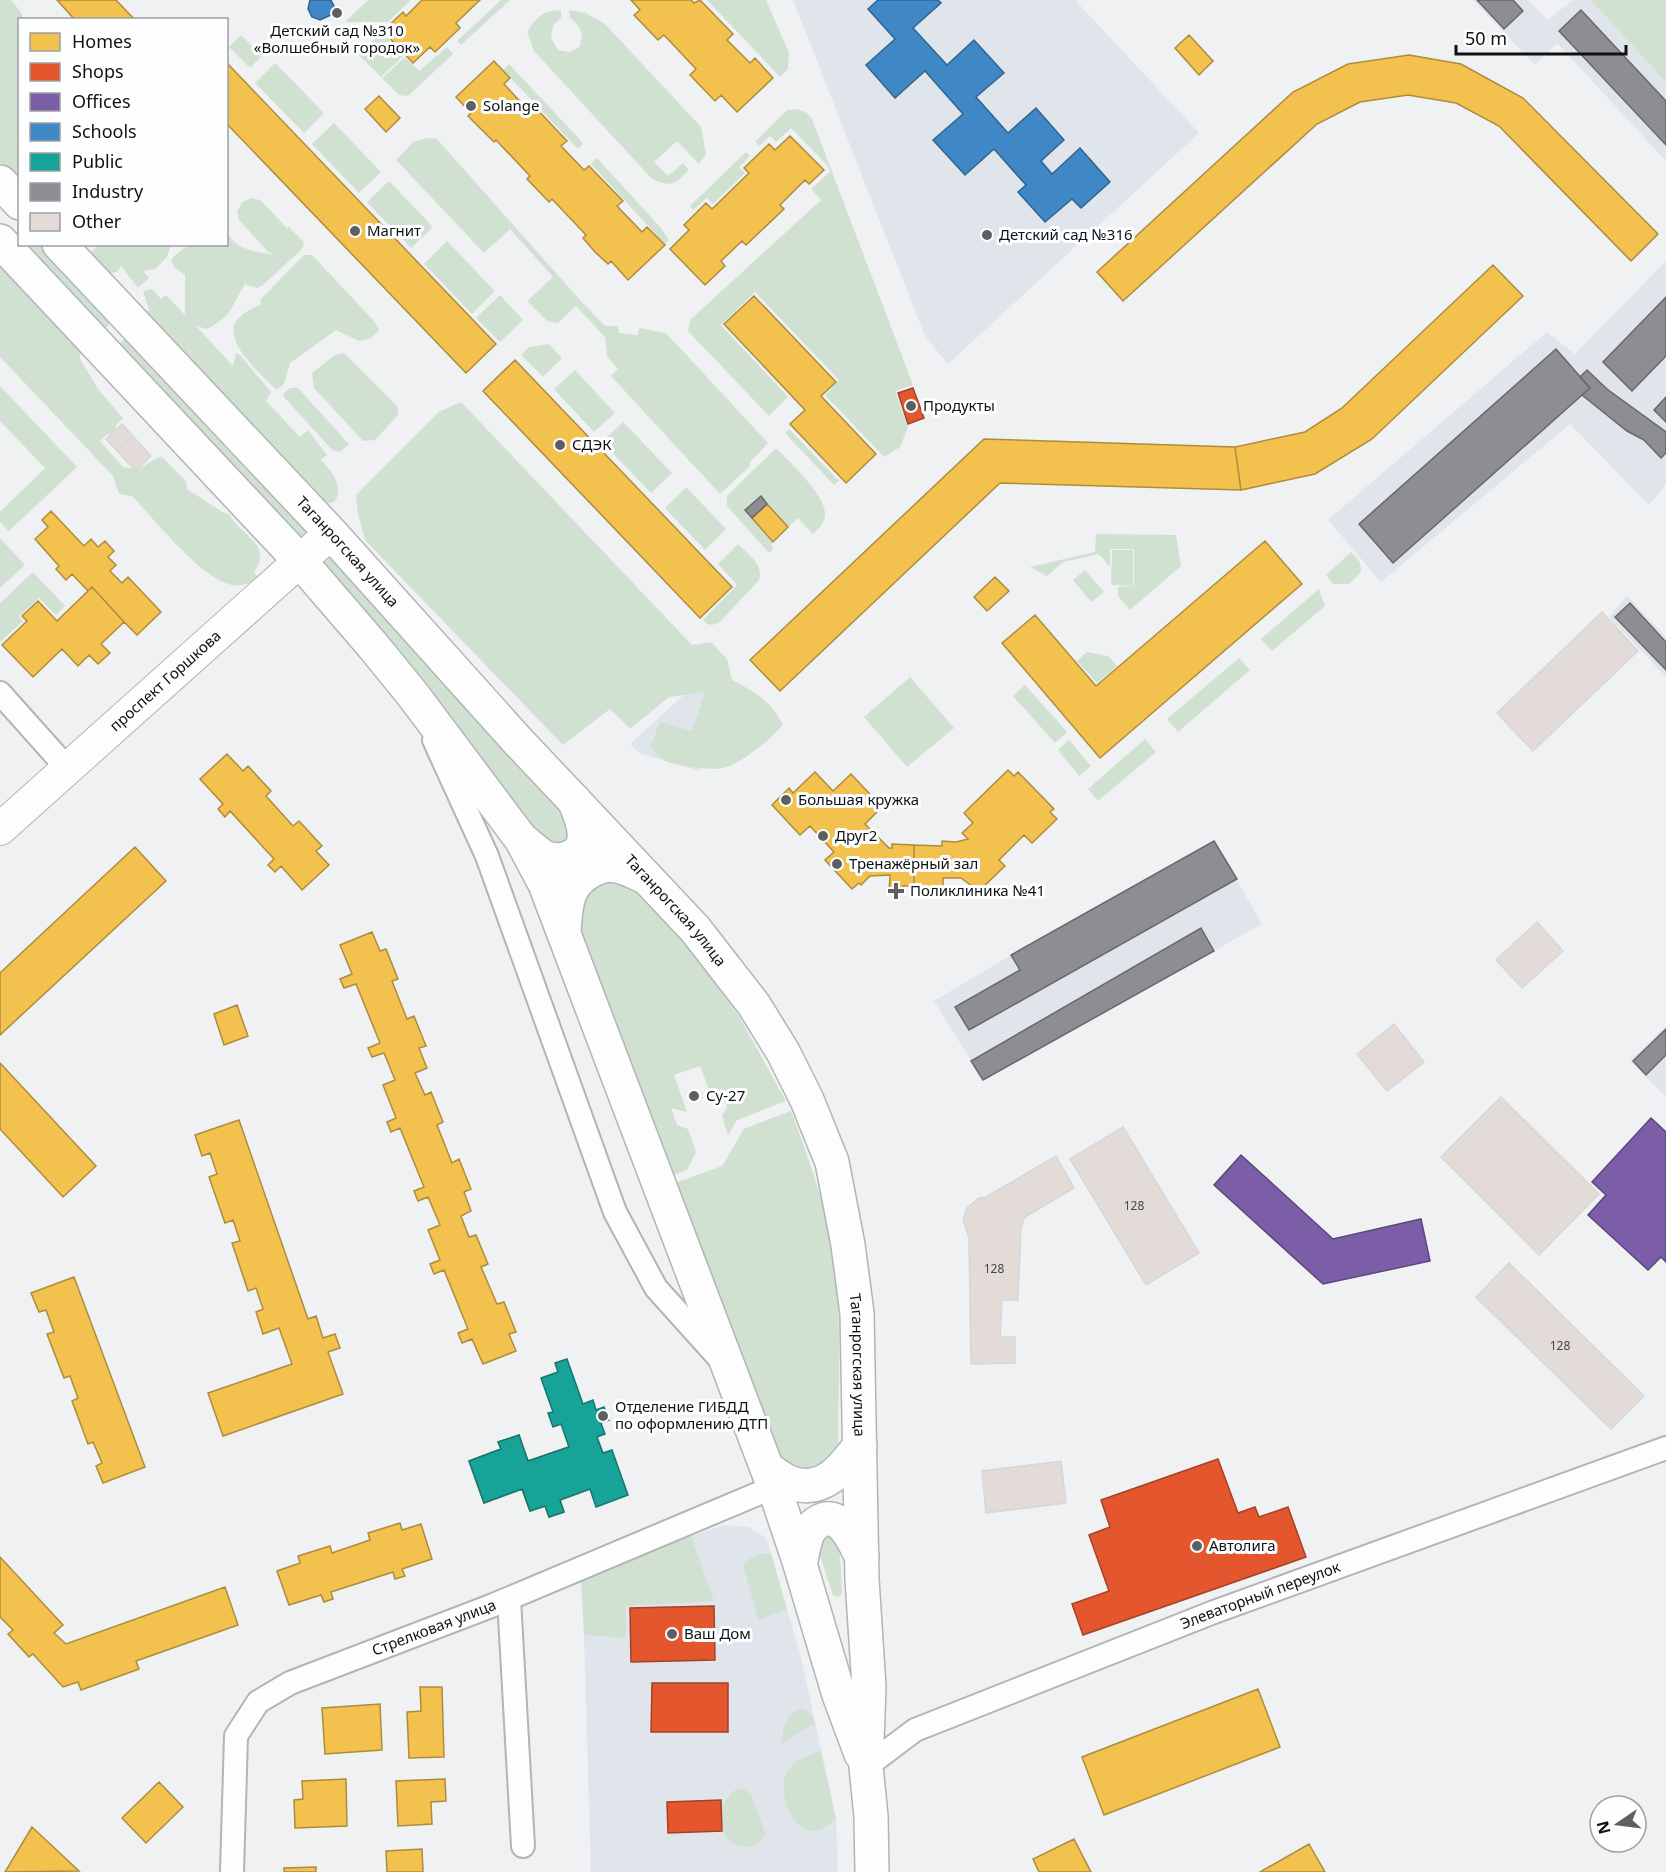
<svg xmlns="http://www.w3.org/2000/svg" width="1666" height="1872" font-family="'Noto Sans',sans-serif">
<rect width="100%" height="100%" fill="#eff1f3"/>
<path fill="#dfe5eb" d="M793,0H1075L1199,133L948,364L925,336Z
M1473,0H1528L1547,20L1573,0H1666V161L1557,43L1535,65Z
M1666,261V484L1649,505L1570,424L1381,582L1328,520L1547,332L1575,354Z
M1627,596L1666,637V677L1609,617Z
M698,682L709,695L700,771L639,753L630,744Z
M1214,841L1262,924L983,1080L934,1001L1011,955Z
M1666,1026V1097L1630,1061Z
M723,1525L749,1527L766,1538L801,1657L836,1819L838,1872H591L584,1635L581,1577Z"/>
<path fill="#d1e1d1" d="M0,0H11L20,11L24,19L20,20V136L17,137L19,140V183L0,162Z
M368,0H411L388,22H345Z
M501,0H510L461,45L457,41Z
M707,0H766L789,53L788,69L780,77Z
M1591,0H1666V82Z
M561,10V18L553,26L551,38L558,50L570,52L580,46L582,33L577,24L570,18L569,10L586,13L605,24L701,127L706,154L699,164L677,141L654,162L668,176L683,163L689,170C675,184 671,188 652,179L534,51L527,32C536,17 542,11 561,10Z
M382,32L403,56L381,77L358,54Z
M241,35L262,56L250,68L229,47Z
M447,47L453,54L408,96L399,95L382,78L405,57L419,71Z
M275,63L324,113L304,133L255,83Z
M509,64L583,143L578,149L503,70Z
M797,109L807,113L812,119L913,385L895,391L908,427L900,447L884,457L825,395L839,380L755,292L721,325L788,397L769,416L688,331L690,320L821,200L811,189L830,172L828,166L791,128L776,142L770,136L759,146L755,142L787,110Z
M334,123L381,172L359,193L312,144Z
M426,138L437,139L581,301L605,326H618L619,333L638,335L639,328L666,333L768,443L750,462V466L720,494L611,376L618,369L606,355L607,354L605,337L576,306L558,323L547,321L527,301L553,277L510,229L484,253L396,160L413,142Z
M746,152L750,156L739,167L745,173L713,204L707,198L693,210L690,206Z
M597,158L661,228L669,240L665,244L591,164Z
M389,181L433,227L411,248L367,202Z
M251,198L260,200L288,229V226L304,242L302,249L263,285L257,288L245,284C230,307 234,315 207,329L196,326L233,366L236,353L239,354L271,392L266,401L300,437L308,430L327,455L321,460C332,471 345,488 334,502L326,504L144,316L149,309L143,291L152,289L161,299L166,295L185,315V275L175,268L171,260C189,239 200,245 226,244L227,230C233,250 256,252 273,254L267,251L239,220L237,212L242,202Z
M447,241L495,291L472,314L424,264Z
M21,245H42L113,321L103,331Z
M99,245H171L167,257L155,269L143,271L149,278L138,288L121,266L117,272L105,274L90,253Z
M304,255H312L374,321L379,330L371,338L359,341L336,330L290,363L284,384L276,390C262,375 221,341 237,320C243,312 253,308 261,304L260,300Z
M0,261L84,350L79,357L98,389L123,418L116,425L115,432L106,435L100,441L123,467L139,469L155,459L162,457L186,481L187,489L224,513L229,514C240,536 274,544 254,572L259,578C251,583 242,587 232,585C201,579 155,520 132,496L119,494L113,476L0,357Z
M500,295L523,320L500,342L476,318Z
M127,336L308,532L303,536L297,535L117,346Z
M549,344L562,358L543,377L521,355L529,347Z
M344,353L398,407V415L375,440L363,441L314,388L312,373L335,355Z
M575,370L615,413L594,432L554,389Z
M0,386L77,467L9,531L0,522V512L45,468L0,421Z
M290,388H298L349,444L340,452L332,450L285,398L283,394Z
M461,402L692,645L711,642L727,659L732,680C756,693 770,700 783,725C771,739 741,764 723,768C712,771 679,766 668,762C661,759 656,752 650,747L660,722L692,731L705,692L669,697L630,729L610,709L563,745L365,540L358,514L356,495L439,412Z
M623,422L672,473L651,493L602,442Z
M789,429L839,481L834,485L785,433Z
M776,448C790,463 825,494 825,514C825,523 819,528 813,534L798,518L788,527L761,496L745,510L773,542L771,545L774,548L769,553L727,506V496Z
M686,487L726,529L705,550L665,508Z
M1096,534L1176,535L1181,566L1130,610L1118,596V587L1134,586V549H1110V565H1107L1105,560L1098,554L1063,562L1047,576L1030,567L1095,552Z
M0,538L25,565L0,588Z
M738,544C748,555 764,564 759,580L720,622C713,626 709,626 703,620L737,585L718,564Z
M1112,550H1133V586L1111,585Z
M1351,552L1360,562L1361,572L1349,584H1333L1326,575Z
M330,555L579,831L555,856L325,568L324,558Z
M1085,570L1104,592L1091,602L1073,580Z
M33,572L65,606L56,615L39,598L19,616L23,621L0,642V603Z
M1319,589L1325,606L1272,651L1261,639Z
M1087,652L1108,656L1117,666L1097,683L1077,661Z
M1239,658L1250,670L1178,732L1167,719Z
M910,677L954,728L907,767L864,717Z
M1025,685L1067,732L1055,743L1013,696Z
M1145,739L1156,752L1098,801L1088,789Z
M1069,740L1091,766L1079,776L1058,750Z
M599,876L628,884L685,942L740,1018L786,1101L737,1120L728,1135L722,1116L727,1107L722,1088L713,1100L700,1066L674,1075L687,1112L671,1108L677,1125L688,1129L696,1152L687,1170L669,1177L571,909Z
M791,1111C808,1156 825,1203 833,1251C843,1318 838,1388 838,1456L829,1470L784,1473L672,1184L722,1166L744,1129Z
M829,1532L839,1537L842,1593L839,1597L833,1595L816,1544Z
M691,1536L714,1601L626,1606V1638L584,1635L581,1577Z
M771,1553L787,1609L758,1620L743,1565C750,1555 759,1554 771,1553Z
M799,1709C809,1710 813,1714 815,1723L782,1743C782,1728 785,1717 799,1709Z
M821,1751L836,1819C829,1824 820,1832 811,1831C788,1828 776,1785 789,1769C797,1758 809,1755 821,1751Z
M740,1788L745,1789L752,1796L765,1833C763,1838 761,1842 756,1845C747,1850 731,1845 725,1836C721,1829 723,1814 722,1806L732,1792Z"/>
<path fill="#f2c14e" stroke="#ae8c3c" stroke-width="1.5" d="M57,0H116L135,20H75Z
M422,0H480L456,23L460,28L435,52L430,47L413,63L383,31L403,12L406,16Z
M631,0H691L694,3L700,0L733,34L727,40L750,63L755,58L773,78L737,112L721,95L715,101L690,75L696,69L664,35L658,40L634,15L640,10Z
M1189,35L1213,61L1199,75L1175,48Z
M1409,55L1461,64L1523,98L1658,234L1631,261L1499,126L1456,103L1408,95L1360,102L1317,124L1123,301L1097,272L1293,92L1348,64Z
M494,61L510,78L504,84L527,109L532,104L567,141L561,146L584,170L589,166L623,201L617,206L642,232L647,227L665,245L628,280L611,261L608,264L595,252L583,238L586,235L552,199L549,202L527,179L530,176L496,140L494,142L468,116L471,113L456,97Z
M226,62L496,344L466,373L226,123Z
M379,96L400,118L386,132L365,109Z
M790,136L824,170L809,184L805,180L780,205L784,209L746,245L742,241L721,261L725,266L705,285L670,249L689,230L684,225L706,203L712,209L749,173L744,168L769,144L775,150Z
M1493,265L1523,296L1372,439L1315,474L1241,490L1235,447L1305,432L1342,408Z
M754,296L836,382L821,396L876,454L846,483L790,424L805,410L724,324Z
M515,360L732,587L700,618L483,391Z
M984,439L1235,447L1241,490L1000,483L780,691L750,660Z
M767,504L788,527L773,542L752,518Z
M51,511L84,546L91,539L98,547L105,541L114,551L108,557L116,565L110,571L122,583L128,577L161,612L137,635L124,622L101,644L110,653L98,664L89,655L78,666L62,649L33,677L2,645L27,621L22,616L38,601L57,621L88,591L72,574L66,580L56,569L59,566L35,539L48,527L42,520Z
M1265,541L1302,584L1100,758L1002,643L1035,615L1096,686Z
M995,577L1009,591L987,611L974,597Z
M92,587L124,622L101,644L110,653L98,664L89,655L78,666L62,649L33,677L2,645L27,621L22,616L38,601L57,621Z
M227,754L243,771L248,766L271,791L266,796L293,826L299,821L322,846L316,851L329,865L302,890L281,866L275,872L268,865L274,859L230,811L225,817L218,809L223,804L200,779Z
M1008,770L1014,776L1018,772L1054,809L1050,812L1057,819L1032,843L1024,835L999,860L1005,866L979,891L961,878H943V894H929V887L914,886V845L942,846V841L956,842L968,839L962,833L973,823L964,813Z
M815,772L833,791L851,774L882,807L865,824L889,848H892V844L914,845V886H903V893H889L890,875L870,876L861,885L859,883L852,889L825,860L834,852L810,826L800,835L772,805L789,788L793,793Z
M135,847L166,881L0,1035V973Z
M372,932L380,951L386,949L398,979L392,981L407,1019L414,1016L426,1046L419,1048L427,1068L415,1073L425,1095L431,1092L443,1122L437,1125L452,1163L459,1159L471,1189L464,1192L471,1211L461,1216L469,1237L476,1235L488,1264L481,1267L497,1304L504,1302L516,1332L509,1334L516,1351L483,1364L472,1339L462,1343L458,1333L468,1329L444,1270L434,1274L430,1264L440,1260L428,1230L440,1225L428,1197L418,1201L414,1191L424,1187L400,1128L391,1132L387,1122L396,1118L383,1085L395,1080L384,1053L372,1057L368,1048L380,1043L356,984L344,988L340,979L352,974L340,945Z
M237,1005L248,1036L224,1045L214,1014Z
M0,1063L96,1166L63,1197L0,1129Z
M239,1120L308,1319L316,1316L323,1338L335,1334L340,1348L328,1352L343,1394L223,1436L208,1393L292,1364L279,1328L263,1334L256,1312L263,1309L256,1288L248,1291L232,1243L240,1241L233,1220L225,1223L209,1177L217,1174L210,1153L202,1156L195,1135Z
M74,1277L145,1467L103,1483L96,1466L102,1463L93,1442L88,1444L72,1401L78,1398L70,1376L64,1378L47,1334L54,1332L46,1310L39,1312L31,1293Z
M519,1435L528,1461L574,1445L590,1489L560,1500L564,1512L549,1517L545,1506L530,1511L522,1489L484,1503L469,1461L501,1449L498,1442Z
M400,1523L402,1530L421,1524L432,1559L402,1569L405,1576L395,1579L393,1572L331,1592L333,1599L324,1602L321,1595L289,1605L277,1571L300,1563L298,1556L330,1546L332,1553L370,1540L368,1533Z
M0,1557L63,1625L54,1633L66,1644L225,1587L238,1625L136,1661L139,1669L81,1690L78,1682L63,1687L33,1654L29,1657L8,1634L13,1630L0,1617Z
M420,1687H442L444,1757L409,1758L407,1712L421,1711Z
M1258,1689L1280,1747L1104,1815L1082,1757Z
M380,1704L382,1750L325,1754L322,1708Z
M346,1779L347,1826L295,1828L294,1800L303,1799L302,1781Z
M445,1779L446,1801L431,1802L432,1824L398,1826L396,1781Z
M159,1782L183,1807L146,1843L122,1818Z
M32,1827L79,1871L5,1872Z
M1074,1839L1091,1872H1039L1033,1859Z
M1309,1844L1325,1872H1260Z
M422,1849L423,1872H387L386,1851Z
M316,1867V1872H284V1868Z"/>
<path fill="#e4572e" stroke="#a44226" stroke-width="1.5" d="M913,388L924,418L908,424L898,393Z
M1218,1459L1238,1513L1255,1507L1259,1517L1288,1507L1306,1557L1083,1635L1072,1604L1109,1591L1089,1535L1110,1527L1101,1500Z
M714,1606L715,1660L631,1662L630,1608Z
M652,1683H728V1732H651Z
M721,1800L722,1831L668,1833L667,1802Z"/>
<path fill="#7b5ea7" stroke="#5b477a" stroke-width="1.5" d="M1651,1118L1666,1132V1262L1661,1257L1648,1270L1588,1215L1606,1195L1592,1182Z
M1241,1155L1333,1239L1421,1219L1430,1261L1323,1284L1214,1185Z"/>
<path fill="#3f88c5" stroke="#31648f" stroke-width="1.5" d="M310,0H331L334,6L331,15L320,20L312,17L308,9Z
M878,0H938L941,3L913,28L947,65L974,40L1004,73L976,97L1008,133L1036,108L1064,140L1041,161L1052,174L1080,148L1110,182L1081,208L1072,199L1045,222L1018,192L1026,185L994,149L965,175L933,140L963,114L925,71L895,98L866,65L895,39L868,9Z"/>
<path fill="#17a398" stroke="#157770" stroke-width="1.5" d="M567,1359L583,1404L593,1400L596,1410L604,1407L609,1420L601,1423L605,1434L597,1437L603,1453L612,1450L628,1495L596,1507L590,1489L560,1500L564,1512L549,1517L545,1506L530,1511L522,1489L484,1503L469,1461L501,1449L498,1442L519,1435L528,1461L569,1447L561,1424L553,1427L548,1413L553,1412L541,1378L558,1372L555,1363Z"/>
<path fill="#8d8d92" stroke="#68686c" stroke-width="1.5" d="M1477,0H1513L1523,11L1504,29Z
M1581,10L1666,101V145L1559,31Z
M1666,297V356L1632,391L1603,362Z
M1556,349L1590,388L1393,563L1359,524Z
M1587,370L1607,389L1666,432V453L1661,458L1644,440L1627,431L1582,395L1590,388L1580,377Z
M1666,397V422L1654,410Z
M761,496L767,504L752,518L745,510Z
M1630,603L1666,642V670L1615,617Z
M1214,841L1237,879L969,1030L955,1007L1020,970L1011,955Z
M1201,928L1214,951L983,1080L971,1061Z
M1666,1029V1055L1646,1075L1633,1061Z"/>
<path fill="#e2dbd7" stroke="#d6d7d7" stroke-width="1.5" d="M122,424L133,436L117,451L106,439Z
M133,436L151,456L136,471L117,451Z
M1602,612L1638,651L1533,751L1497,713Z
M1537,922L1563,951L1522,988L1496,960Z
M1394,1024L1424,1062L1387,1091L1357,1054Z
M1501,1097L1599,1194L1539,1255L1441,1157Z
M1123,1127L1199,1253L1146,1285L1070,1159Z
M1056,1156L1074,1188L1025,1217L1021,1227L1018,1300H1002L1000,1337H1015V1363L971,1364L969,1238L963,1219L967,1208L979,1198L986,1197Z
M1509,1263L1644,1396L1611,1429L1476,1297Z
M1061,1461L1066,1503L986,1513L982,1471Z"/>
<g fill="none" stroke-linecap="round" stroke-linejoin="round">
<g stroke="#b2b4b5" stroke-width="26">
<g id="street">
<path d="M0,693L67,768"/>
<path d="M434,740L487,856L615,1212L656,1288L719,1358"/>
<path d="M509,1599L523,1846"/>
<path id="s1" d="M866,1767L915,1730L1214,1612L1666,1448"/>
<path id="s2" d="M232,1872L236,1736L258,1702L290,1683L491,1606L774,1487"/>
</g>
</g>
<g stroke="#b2b4b5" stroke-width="34">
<g id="secondary">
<path id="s3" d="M0,829L331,533"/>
</g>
</g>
<g stroke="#b2b4b5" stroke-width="36">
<g id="primary">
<path d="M0,182L20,203"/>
<path d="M0,241L300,561L374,647L413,695L521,839L545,884L774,1487L800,1564L839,1695L861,1754"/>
<path id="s4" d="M59,244L331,533L516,739L695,929L754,1005L783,1052L807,1100L832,1162L848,1245L857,1313L862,1579L869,1687L866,1767L871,1816L872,1872"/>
<path d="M521,839C529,845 536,852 544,857C551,860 561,861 568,858C595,848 582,819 574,800"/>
<path d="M564,931C566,905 566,883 593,870C599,867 608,864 616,866C626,867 638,874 647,878"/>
<path d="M767,1468C774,1473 783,1480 791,1483C824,1494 843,1468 860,1445"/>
<path d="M800,1564C803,1554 804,1540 809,1531C811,1528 816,1523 820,1521C842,1510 854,1543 862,1557"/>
</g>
</g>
<use href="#street" stroke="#fdfdfd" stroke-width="22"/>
<use href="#secondary" stroke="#fdfdfd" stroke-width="32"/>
<use href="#primary" stroke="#fdfdfd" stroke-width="33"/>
</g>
<g fill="#5e5f61" stroke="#fdfeff" stroke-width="2">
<circle cx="337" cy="13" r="6"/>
<circle cx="471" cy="106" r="6"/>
<circle cx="355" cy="231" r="6"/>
<circle cx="987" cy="235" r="6"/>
<circle cx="911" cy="406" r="6"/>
<circle cx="560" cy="445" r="6"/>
<circle cx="786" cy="800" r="6"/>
<circle cx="823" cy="836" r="6"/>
<circle cx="837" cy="864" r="6"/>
<path d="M893 882h6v6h6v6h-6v6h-6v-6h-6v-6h6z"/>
<circle cx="694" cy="1096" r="6"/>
<circle cx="603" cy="1416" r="6"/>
<circle cx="1197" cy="1546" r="6"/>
<circle cx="672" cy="1634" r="6"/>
</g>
<g text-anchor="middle" stroke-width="6" stroke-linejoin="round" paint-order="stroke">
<g font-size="12" fill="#474645">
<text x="1134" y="1210">128</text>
<text x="994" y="1273">128</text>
<text x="1560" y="1350">128</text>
</g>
<g font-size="15" fill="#101112" stroke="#fdfeff" text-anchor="start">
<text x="337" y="36" text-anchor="middle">Детский сад №310<tspan x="337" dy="17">«Волшебный городок»</tspan></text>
<text x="483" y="111">Solange</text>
<text x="367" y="236">Магнит</text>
<text x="999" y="240">Детский сад №316</text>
<text x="923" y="411">Продукты</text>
<text x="572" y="450">СДЭК</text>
<text x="798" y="805">Большая кружка</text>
<text x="835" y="841">Друг2</text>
<text x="849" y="869">Тренажёрный зал</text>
<text x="910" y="896">Поликлиника №41</text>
<text x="706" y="1101">Су-27</text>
<text x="615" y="1412">Отделение ГИБДД<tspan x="615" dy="17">по оформлению ДТП</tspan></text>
<text x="1209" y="1551">Автолига</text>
<text x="684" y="1639">Ваш Дом</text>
</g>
<g font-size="15" fill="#101112" stroke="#fdfeff">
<text dy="5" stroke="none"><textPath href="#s4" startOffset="422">Таганрогская улица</textPath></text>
<text dy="5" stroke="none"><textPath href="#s3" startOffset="222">проспект Горшкова</textPath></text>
<text dy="5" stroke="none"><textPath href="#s4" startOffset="908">Таганрогская улица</textPath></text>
<text dy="5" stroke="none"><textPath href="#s4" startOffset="1412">Таганрогская улица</textPath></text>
<text dy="5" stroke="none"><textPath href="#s1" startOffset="432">Элеваторный переулок</textPath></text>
<text dy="5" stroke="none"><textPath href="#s2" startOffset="368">Стрелковая улица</textPath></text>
</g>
</g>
<rect x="18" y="18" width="210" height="228" fill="#fdfeff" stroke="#9e9fa0" stroke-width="1.5"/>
<rect x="30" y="33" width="30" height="18" fill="#f2c14e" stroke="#9e9fa0" stroke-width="1.5"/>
<text x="72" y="48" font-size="18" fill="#101112">Homes</text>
<rect x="30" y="63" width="30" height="18" fill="#e4572e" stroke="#9e9fa0" stroke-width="1.5"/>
<text x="72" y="78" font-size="18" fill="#101112">Shops</text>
<rect x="30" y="93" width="30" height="18" fill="#7b5ea7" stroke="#9e9fa0" stroke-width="1.5"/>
<text x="72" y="108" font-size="18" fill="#101112">Offices</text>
<rect x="30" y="123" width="30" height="18" fill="#3f88c5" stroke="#9e9fa0" stroke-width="1.5"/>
<text x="72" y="138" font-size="18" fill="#101112">Schools</text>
<rect x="30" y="153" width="30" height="18" fill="#17a398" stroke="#9e9fa0" stroke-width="1.5"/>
<text x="72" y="168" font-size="18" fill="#101112">Public</text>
<rect x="30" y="183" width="30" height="18" fill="#8d8d92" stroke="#9e9fa0" stroke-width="1.5"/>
<text x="72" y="198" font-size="18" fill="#101112">Industry</text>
<rect x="30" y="213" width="30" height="18" fill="#e2dbd7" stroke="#9e9fa0" stroke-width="1.5"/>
<text x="72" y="228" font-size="18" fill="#101112">Other</text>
<g transform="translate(1618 1824) rotate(256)"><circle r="28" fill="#fdfeff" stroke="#9e9fa0" stroke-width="1.5"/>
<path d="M0-4.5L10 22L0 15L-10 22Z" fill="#5e5f61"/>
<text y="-9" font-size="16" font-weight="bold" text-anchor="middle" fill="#101112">N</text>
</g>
<path d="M1456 45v9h170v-9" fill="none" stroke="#101112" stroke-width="3"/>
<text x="1465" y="45" font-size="18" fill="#101112" stroke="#fdfeff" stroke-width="4.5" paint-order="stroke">50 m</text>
</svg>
